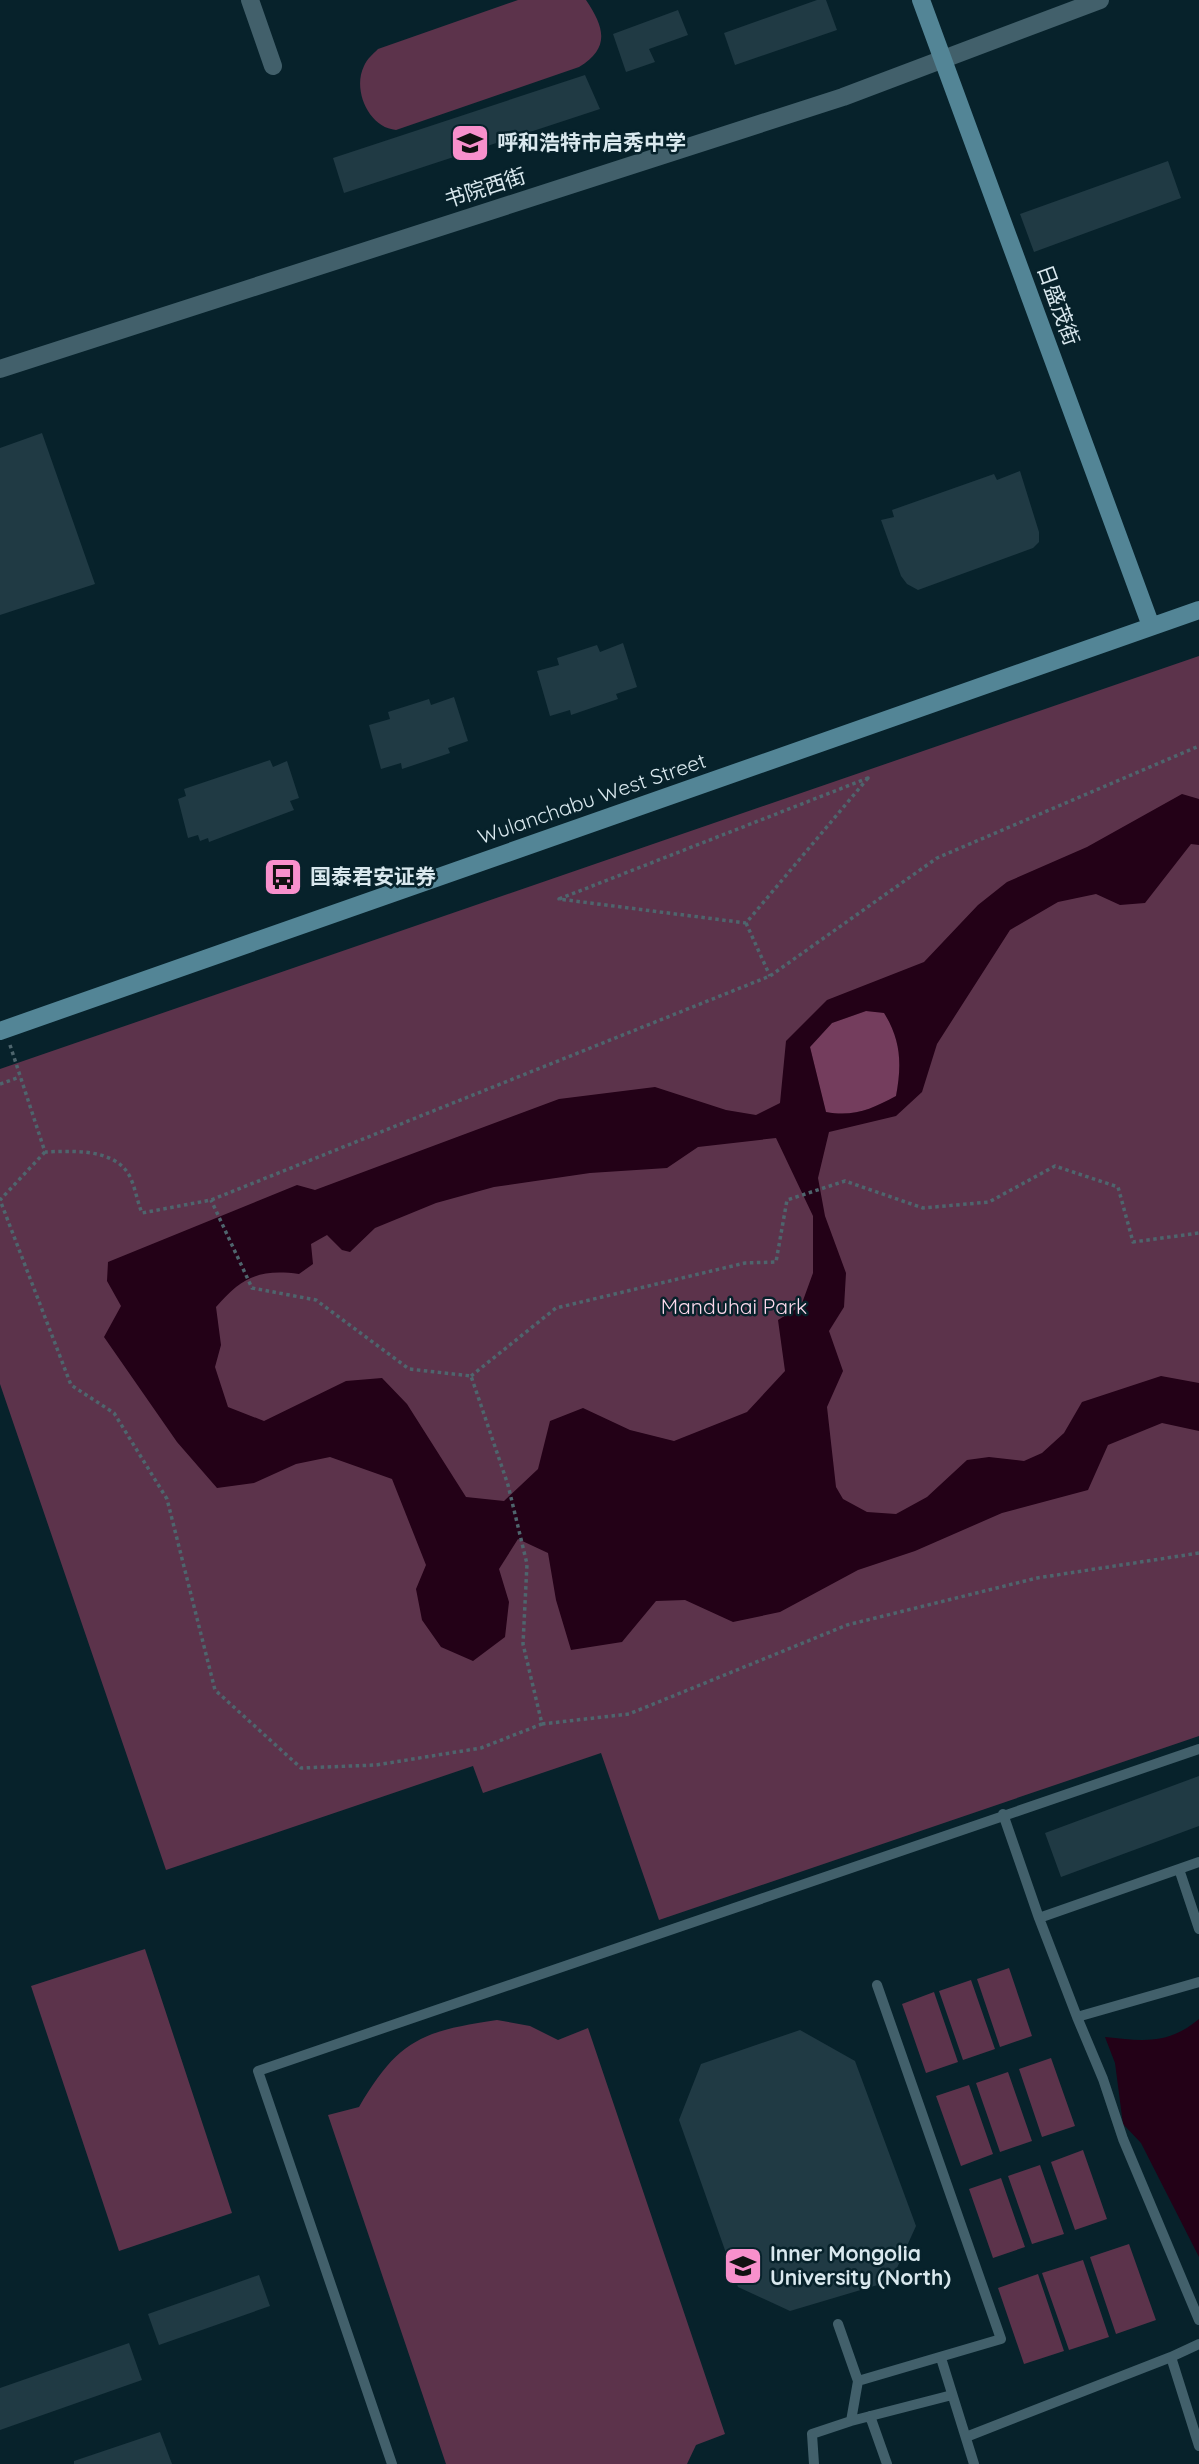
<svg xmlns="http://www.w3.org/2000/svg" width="1199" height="2464" font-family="Quicksand,'Noto Sans SC',sans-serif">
<rect width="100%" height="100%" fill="#07222b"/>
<path fill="#5c334b" d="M518,0H586C605,28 610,48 579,67L396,130C369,128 352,90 364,66C367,59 373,54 378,49Z
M1199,656V1736L659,1920L601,1753L483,1793L473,1766L166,1870L0,1384V1069Z
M145,1949L232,2213L119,2251L31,1986Z
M1009,1968L1032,2036L1000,2047L977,1979Z
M971,1980L995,2049L963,2060L939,1991Z
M934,1992L958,2062L926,2073L902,2004Z
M497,2020L530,2026L558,2040L588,2028L725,2434L696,2445L687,2464H446L328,2115L359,2107C398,2040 422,2031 497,2020Z
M1051,2058L1075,2126L1042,2137L1019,2069Z
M1008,2072L1032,2141L1000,2152L976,2083Z
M969,2085L993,2154L961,2166L936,2096Z
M1083,2150L1107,2219L1075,2230L1051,2162Z
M1040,2165L1064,2234L1032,2244L1008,2176Z
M1001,2178L1025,2247L993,2258L969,2189Z
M1129,2244L1156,2320L1116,2334L1090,2257Z
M1083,2260L1109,2337L1069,2350L1042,2273Z
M1038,2274L1064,2351L1024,2364L998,2288Z"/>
<path fill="#743d5d" d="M866,1011L884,1012C901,1041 902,1064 896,1096C872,1109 854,1117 826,1112L810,1047L832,1023Z"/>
<path fill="#230117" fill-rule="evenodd" d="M1182,794L1199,799V845L1191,844L1145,903L1120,905L1096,894L1058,902L1010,930L937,1044L922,1092L896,1116L829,1132L818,1178L825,1216L846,1273L844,1307L829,1331L843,1371L827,1407L836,1487L843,1499L867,1512L896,1514L927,1497L967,1460L989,1457L1024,1461L1042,1453L1064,1433L1082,1402L1161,1376L1199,1383V1431L1162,1423L1108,1445L1088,1490L1002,1513L915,1551L858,1570L780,1612L733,1622L685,1600L656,1601L622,1642L571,1650L556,1600L548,1553L518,1539L499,1569L509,1602L505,1637L473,1661L441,1647L422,1620L416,1589L426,1565L392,1479L330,1457L296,1464L254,1483L217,1488L177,1442L104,1337L121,1306L107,1281L108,1262L297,1185L315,1190L559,1099L655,1087L726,1110L756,1115L780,1103L786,1041L827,1000L924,962L978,905L1007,882L1087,847ZM866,1011L884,1013C901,1040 902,1064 896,1096C872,1109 854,1117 826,1112L810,1047L832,1023ZM776,1138L813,1216V1273L801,1306L778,1320L785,1371L747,1412L674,1441L630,1430L583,1408L550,1421L538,1469L504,1501L466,1497L407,1404L382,1378L346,1381L264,1421L228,1407L215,1367L221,1345L216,1307C242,1277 259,1269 299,1274L313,1264L311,1244L327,1235L342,1250L350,1252L375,1228L436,1203L494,1187L590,1173L667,1168L698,1147Z
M1199,2019V2257L1141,2143L1123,2124L1115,2063L1105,2037C1143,2041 1168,2045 1199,2019Z"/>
<path fill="#203a44" d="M817,0H826L837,30L735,65L724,33Z
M678,10L688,35L649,49L655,62L626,72L613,34Z
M585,75L600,109L344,193L333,158Z
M1168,161L1181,198L1034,252L1020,214Z
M42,433L95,584L0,615V448Z
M1020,471L1039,532V542L1033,548L918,590L907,584L901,576L881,520L894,517L892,510L994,474L997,480Z
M623,643L637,687L616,694L618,699L571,715L570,710L550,716L537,671L559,665L557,658L597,645L600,652Z
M454,697L468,741L448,748L450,753L402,769L401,763L381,769L369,725L390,719L388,712L429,699L431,705Z
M270,760L273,767L287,761L299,798L290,801L294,810L209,842L208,838L200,841L198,835L188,838L178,799L186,796L184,789Z
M1199,1776V1826L1061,1877L1045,1833Z
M800,2030L855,2061L916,2226L891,2281L790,2311L738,2287L679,2120L701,2064Z
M259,2275L270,2306L159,2345L148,2314Z
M129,2343L142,2380L0,2430V2388Z
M160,2432L172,2464H74V2461Z"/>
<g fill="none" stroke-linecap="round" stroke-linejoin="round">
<path stroke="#4e656d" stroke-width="3.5" stroke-dasharray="3.5 3.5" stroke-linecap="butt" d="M868,778L746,923L559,899Z
M746,923L770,976
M10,1045L45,1152C71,1151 114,1148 129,1175C135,1186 137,1201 142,1213L211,1200L770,976L937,858L1199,746
M0,1084L20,1077
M45,1152L0,1200L71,1385L114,1413L167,1499L215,1690L301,1768L376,1765L481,1748L542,1724L523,1644L527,1564L508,1485L471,1376L409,1369L316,1300L252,1288L211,1200
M471,1376L556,1308L745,1263L776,1262L787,1200L845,1181L923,1208L989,1202L1055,1166L1118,1187L1133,1242L1199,1233
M542,1724L629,1714L847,1625L1037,1578L1199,1553"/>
<path stroke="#42606b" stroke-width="10" d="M1003,1814L1039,1918L1179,1869
M1199,1862L1179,1869L1199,1929
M1039,1918L1077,2017L1199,1982
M1077,2017L1103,2079L1123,2139L1199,2320
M838,2324L858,2381L1001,2339L877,1985
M1199,2344L1171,2357L1199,2446
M941,2358L974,2464
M870,2416L887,2464
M851,2421L858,2381
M966,2437L1171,2357
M392,2464L258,2071L1199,1749
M814,2464L812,2434L851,2421L952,2395"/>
<path stroke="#42606b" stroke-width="18" d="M250,0L273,66
M0,369L843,97L1100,0"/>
<path stroke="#538596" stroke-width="18" d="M921,0L1151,626
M0,1031L1199,610"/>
</g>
<defs>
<g id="school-square" transform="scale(2.0125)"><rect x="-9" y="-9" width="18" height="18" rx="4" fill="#f890cc" stroke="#07222b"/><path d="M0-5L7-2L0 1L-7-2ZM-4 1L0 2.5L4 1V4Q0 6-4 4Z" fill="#111"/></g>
<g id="bus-square" transform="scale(2.0125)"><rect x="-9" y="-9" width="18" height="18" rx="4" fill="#f890cc" stroke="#07222b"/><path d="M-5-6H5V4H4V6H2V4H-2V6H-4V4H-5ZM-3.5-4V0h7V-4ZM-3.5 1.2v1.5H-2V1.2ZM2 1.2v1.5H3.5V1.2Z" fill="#111"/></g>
<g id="university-square" transform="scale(2.0125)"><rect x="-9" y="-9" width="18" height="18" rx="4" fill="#f890cc" stroke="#07222b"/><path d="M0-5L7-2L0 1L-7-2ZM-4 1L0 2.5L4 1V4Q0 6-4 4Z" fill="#111"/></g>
</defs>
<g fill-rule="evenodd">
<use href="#school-square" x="470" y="143"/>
<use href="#bus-square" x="283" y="877"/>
<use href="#university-square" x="743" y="2266"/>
</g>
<g text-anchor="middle" stroke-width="5" stroke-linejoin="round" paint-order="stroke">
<g font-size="21" font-weight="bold" fill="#d9e8ee" stroke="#07222b" text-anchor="start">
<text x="497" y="150">呼和浩特市启秀中学</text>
<text x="310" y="884">国泰君安证券</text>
<text x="770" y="2261">Inner Mongolia<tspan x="770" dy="24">University (North)</tspan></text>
</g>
<g font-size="21" fill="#d9e8ee" stroke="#07222b">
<text transform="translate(485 188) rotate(-18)" y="7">书院西街</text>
<text transform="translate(1058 305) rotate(70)" y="7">日盛茂街</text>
<text transform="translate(592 799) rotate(-19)" y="7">Wulanchabu West Street</text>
</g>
<g font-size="21" fill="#fdd9ec" stroke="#07222b">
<text x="734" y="1314">Manduhai Park</text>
</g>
</g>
</svg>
